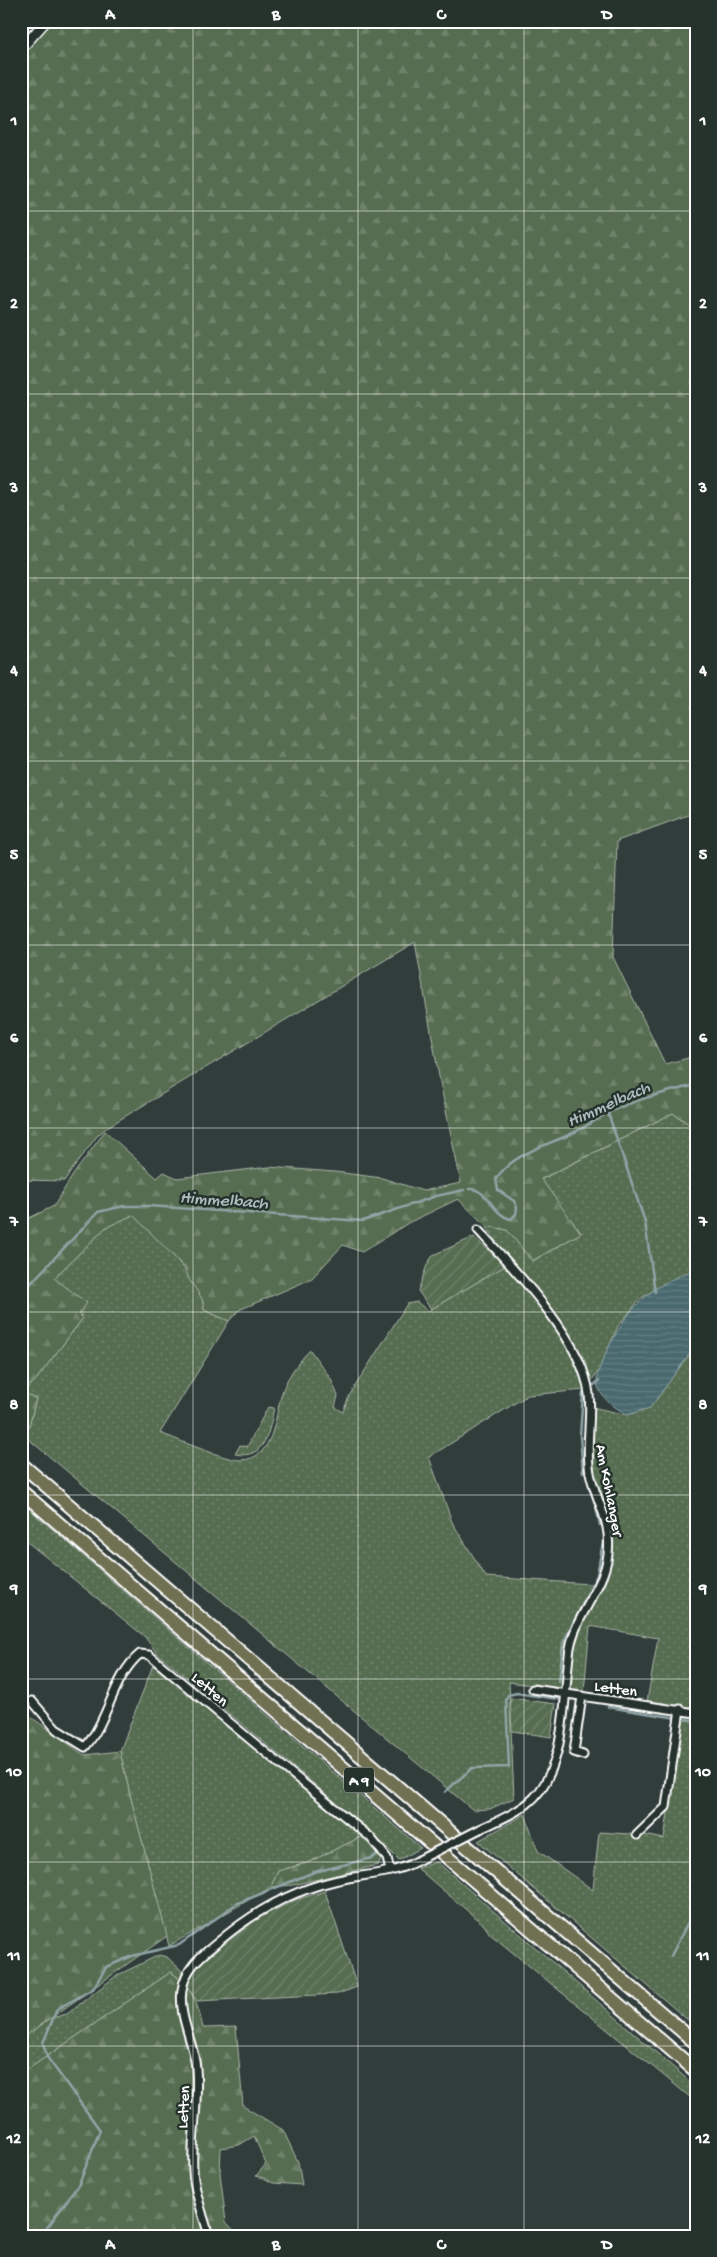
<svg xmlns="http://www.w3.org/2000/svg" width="717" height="2257" font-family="'Gochi Hand',sans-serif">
<defs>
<pattern id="grass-dots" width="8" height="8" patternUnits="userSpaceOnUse" patternTransform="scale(1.25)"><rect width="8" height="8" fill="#566d51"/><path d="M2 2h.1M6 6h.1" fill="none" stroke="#6f836b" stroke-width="1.8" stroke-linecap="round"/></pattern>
<pattern id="forest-firs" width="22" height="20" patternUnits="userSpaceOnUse" patternTransform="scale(1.25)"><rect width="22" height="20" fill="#566d51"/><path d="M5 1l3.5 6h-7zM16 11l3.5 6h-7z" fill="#6f836b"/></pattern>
<pattern id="garden-furrows" width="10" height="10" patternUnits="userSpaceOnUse" patternTransform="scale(1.25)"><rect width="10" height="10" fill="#566d51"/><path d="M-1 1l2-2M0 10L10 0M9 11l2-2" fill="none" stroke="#6f836b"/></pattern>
<pattern id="water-rules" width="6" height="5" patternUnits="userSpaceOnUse" patternTransform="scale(1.25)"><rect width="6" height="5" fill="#48696e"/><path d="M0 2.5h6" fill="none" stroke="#638084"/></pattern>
</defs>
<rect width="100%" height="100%" fill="#313d3b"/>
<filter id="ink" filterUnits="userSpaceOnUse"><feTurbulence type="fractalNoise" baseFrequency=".02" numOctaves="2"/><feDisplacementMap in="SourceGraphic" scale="10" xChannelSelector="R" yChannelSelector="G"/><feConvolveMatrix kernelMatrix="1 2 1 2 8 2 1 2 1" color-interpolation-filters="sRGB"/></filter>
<g filter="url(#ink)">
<path fill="url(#grass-dots)" stroke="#aab6a8" d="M673,1113L696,1129V1269L662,1285L640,1299L618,1326L599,1370L585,1390L528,1395L429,1457L452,1522L486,1577L590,1584L606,1577C611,1552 610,1530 604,1505C601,1495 596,1486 594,1476C588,1454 591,1430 592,1407L627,1415L650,1408L696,1345V2027L478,1841L525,1814L538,1851L593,1890L599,1832L645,1835L664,1839L683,1714L646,1707L658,1638L590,1626L584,1692L509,1682L514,1798L490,1809L473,1810L26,1437L36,1399L22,1392L35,1381L83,1318L54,1278L105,1228L133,1214C152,1234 205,1282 204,1310L229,1321L160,1433C179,1440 223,1459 240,1460C277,1460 274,1411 284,1387C290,1373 299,1361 310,1350L331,1379L338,1396L335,1407L343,1412L349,1396L407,1304L417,1302L428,1311L510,1263L486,1226L507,1230L533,1261L581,1233L540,1180Z
M268,1407L274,1408C269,1431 266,1460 235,1454L240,1445L247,1447Z
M21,1502L421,1848L399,1860L369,1830L157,1653L144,1636L21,1537Z
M153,1665L363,1836L307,1863L278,1871L271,1887L169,1946L130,1795L120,1751Z
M437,1862L696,2087V2102L490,1934L484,1925L417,1868Z
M159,1955L167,1957L182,1971L180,1979L171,1972L21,2074V2039L51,2018L67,2014L116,1976Z"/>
<path fill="url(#forest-firs)" stroke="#aab6a8" d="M21,21H696V815H688L617,841L613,957L665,1064L696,1056V1129L673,1113L541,1179L581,1233L532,1261L507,1230L486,1226L458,1199L408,1223L362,1252L343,1245L311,1279L239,1310L229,1321L204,1310C205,1293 187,1285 186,1269L133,1215L105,1228L54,1278L87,1303L79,1314L83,1318L35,1381L22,1392L36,1399L26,1437L21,1433V1222L54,1206L73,1175L105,1131L157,1178L164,1172L177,1178L269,1167L335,1172L382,1178L423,1191L461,1183L440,1082L415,942L109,1126L97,1136L64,1181L21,1180Z
M21,1710L84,1755L120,1751L130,1795L167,1936L21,2039Z
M363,1836L382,1857L378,1865L293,1885L271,1887L278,1871L307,1863Z
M171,1972C193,1990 197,2001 203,2028L236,2027L243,2106L283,2130L298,2162L302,2185L273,2183L264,2178L256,2176L266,2164L254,2136L239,2145L221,2148L220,2173L226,2222L239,2236H21V2074Z"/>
<path fill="url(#garden-furrows)" stroke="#aab6a8" d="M474,1237L505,1266L431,1309L418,1291L427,1265L433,1255Z
M510,1698L556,1704L551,1737L512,1731Z
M325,1891L357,1987L338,1994L197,2001L186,1985L199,1964L258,1918L298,1899Z"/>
<path fill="url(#water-rules)" stroke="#91a5a8" d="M696,1269V1345L650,1408L627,1415C615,1407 599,1398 597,1382C596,1372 603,1361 606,1353C627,1308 649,1286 696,1269Z"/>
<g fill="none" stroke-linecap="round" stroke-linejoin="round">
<path stroke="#91a5a8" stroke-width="2.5" d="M608,1113L645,1222L655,1292
M469,1189C487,1187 493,1216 511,1219L516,1214L517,1207L514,1201L498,1190L496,1179C512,1154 545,1146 571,1134C584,1128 595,1120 608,1113C636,1099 666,1092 696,1085
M21,1304L31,1283L98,1212L124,1206H149L363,1221L436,1196L464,1190
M594,1385L599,1381
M583,1472L580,1436L583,1393
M589,1487L595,1502L600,1525
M559,1682L563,1643L597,1575L603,1542
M608,1707L696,1721
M445,1792L472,1768L509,1767L506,1699L508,1695L517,1693L558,1699
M671,1956L693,1912L696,1898
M41,2236L79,2184L100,2130L47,2057L43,2043L57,2009L93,1989L106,1967L132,1956L179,1945L236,1904L314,1872L372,1858L377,1854"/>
<g stroke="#fff" stroke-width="11">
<path id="minor" d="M21,28L38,21
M478,1230C514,1269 583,1340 589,1394C592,1421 585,1445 590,1473C596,1502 612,1521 608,1554C604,1589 576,1614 570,1648C563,1694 568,1773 527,1804C513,1815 495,1822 480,1829
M533,1689L696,1713
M582,1696L574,1752L583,1755
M32,1701L56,1729L85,1747C109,1720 113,1676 140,1654L149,1655L270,1756L370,1837L387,1858L390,1871
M637,1835L666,1807L680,1709
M209,2236C203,2214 194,2192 193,2170C191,2136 199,2102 196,2068C194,2042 178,2017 182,1990C185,1968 201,1956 217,1943C255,1910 298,1887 348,1878C372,1874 395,1873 417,1861"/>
</g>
<g stroke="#fff" stroke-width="12">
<path id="tertiary" d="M21,49L46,21"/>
</g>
<g stroke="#fff" stroke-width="16">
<path id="motorway" d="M21,1464L696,2043
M21,1491L696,2071"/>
</g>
<use href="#minor" stroke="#26332d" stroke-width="7"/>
<use href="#tertiary" stroke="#26332d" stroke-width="9"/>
<use href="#motorway" stroke="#706f52" stroke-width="12"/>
<g stroke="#fff" stroke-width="11" stroke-linecap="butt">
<path id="minor-bridge" d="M417,1861L480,1829"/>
</g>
<use href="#minor-bridge" stroke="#26332d" stroke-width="7"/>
</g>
</g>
<path fill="none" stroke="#fff" stroke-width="1" stroke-opacity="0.55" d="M193,21V2236M358,21V2236M524,21V2236M21,211H696M21,394H696M21,578H696M21,761H696M21,945H696M21,1128H696M21,1312H696M21,1495H696M21,1679H696M21,1862H696M21,2046H696"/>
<g text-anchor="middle" stroke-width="5" stroke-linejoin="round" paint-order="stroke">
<rect fill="#26332d" stroke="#bec2c0" stroke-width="1" x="344" y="1767.5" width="30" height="25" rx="4"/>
<g font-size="15" font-weight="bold" fill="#fff">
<text x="359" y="1785">A 9</text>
</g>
<g font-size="16" fill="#fff" stroke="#26332d">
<text transform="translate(611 1490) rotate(79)" y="6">Am Kohlanger</text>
<text transform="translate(616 1687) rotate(8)" y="6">Letten</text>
<text transform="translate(211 1688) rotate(41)" y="6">Letten</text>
<text transform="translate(182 2107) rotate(-87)" y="6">Letten</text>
</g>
<g font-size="18" font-style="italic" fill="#adbcbe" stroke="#26332d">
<text transform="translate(608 1103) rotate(-24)" y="6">Himmelbach</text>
<text transform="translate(224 1199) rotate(4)" y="6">Himmelbach</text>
</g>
</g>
<rect width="717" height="2257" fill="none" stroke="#26332d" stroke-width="55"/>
<rect x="28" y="28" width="662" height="2202" fill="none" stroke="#fff" stroke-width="2"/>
<g font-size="16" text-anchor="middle" font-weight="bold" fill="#fff">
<text x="110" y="19">A</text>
<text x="276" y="19">B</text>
<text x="441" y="19">C</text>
<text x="607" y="19">D</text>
<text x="14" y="125">1</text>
<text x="703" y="125">1</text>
<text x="14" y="308">2</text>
<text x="703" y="308">2</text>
<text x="14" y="492">3</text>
<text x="703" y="492">3</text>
<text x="14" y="675">4</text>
<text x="703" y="675">4</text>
<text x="14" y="859">5</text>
<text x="703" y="859">5</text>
<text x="14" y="1042">6</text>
<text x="703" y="1042">6</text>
<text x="14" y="1226">7</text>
<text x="703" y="1226">7</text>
<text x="14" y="1409">8</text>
<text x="703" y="1409">8</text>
<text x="14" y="1593">9</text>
<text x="703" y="1593">9</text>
<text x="14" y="1776">10</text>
<text x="703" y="1776">10</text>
<text x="14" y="1960">11</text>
<text x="703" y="1960">11</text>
<text x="14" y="2143">12</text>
<text x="703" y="2143">12</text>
<text x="110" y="2249">A</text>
<text x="276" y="2249">B</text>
<text x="441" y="2249">C</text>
<text x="607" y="2249">D</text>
</g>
</svg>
